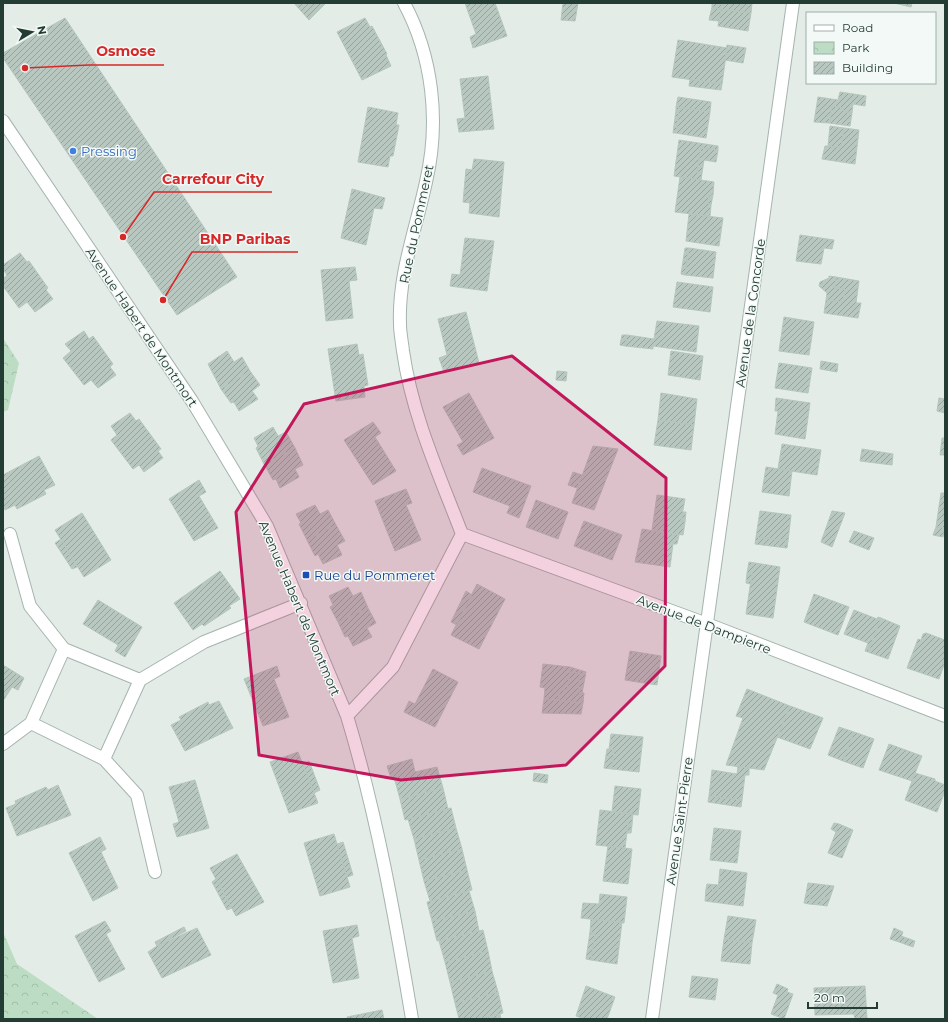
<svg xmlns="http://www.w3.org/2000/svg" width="948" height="1022" font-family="Montserrat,sans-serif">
<defs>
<pattern id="park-crowns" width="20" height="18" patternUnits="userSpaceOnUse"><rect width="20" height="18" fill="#bcddc3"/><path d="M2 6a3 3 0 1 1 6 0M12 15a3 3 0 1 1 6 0" fill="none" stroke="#a1bfa8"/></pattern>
<pattern id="building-hatch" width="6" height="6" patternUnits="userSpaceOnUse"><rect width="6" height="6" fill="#b8c7c0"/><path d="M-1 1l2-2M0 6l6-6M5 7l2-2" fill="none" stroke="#95a39d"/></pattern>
</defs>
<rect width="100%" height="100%" fill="#e3ece7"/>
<path fill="url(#park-crowns)" d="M3,338L19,363L8,410L3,412Z
M3,932L17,964L98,1019H3Z"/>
<path fill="url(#building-hatch)" stroke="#b5c6be" d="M294,3H326L309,20Z
M465,3H495L507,36L473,48L470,37L476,34Z
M563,3H578L575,21L561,20Z
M712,3H722L721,9L712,7Z
M722,3H752L751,13L721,9Z
M894,3H912L911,7Z
M712,7L721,9L719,21L709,20Z
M721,9L751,13L748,31L718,26Z
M65,18L237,277L177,315L3,58V53Z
M365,18L370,27L372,26L387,54L386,55L391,66L362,80L337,32Z
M678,40L727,48L722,84L672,77Z
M727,45L746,48L743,63L725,60Z
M488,76L494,129L459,132L457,119L465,118L460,79Z
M690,79L722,84L721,90L689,86Z
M840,92L866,96L865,106L853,104L852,113L843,111V108L832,106L829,123L814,122L818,97L838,100Z
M678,97L711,102L710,112L676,107Z
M832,106L843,108V111L852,113L850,126L829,123Z
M368,107L398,113L396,125H399L393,156H390L388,167L358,162Z
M676,107L710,112L706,138L676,133L679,110H676Z
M676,110H679L676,133H673Z
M830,126L844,128L841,147L828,146Z
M844,128L859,130L855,164L822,159L825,146L841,147Z
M679,140L718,146V150L701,148L697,172L702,173L701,180L674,176Z
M701,148L718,150L716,162L704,160L702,173L697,172Z
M474,159L504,162L499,217L469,213L470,203L463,202L466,169L472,170Z
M680,177L714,182L713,195H709L708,204L711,205L710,216L675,212Z
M352,189L385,198L382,209L374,208L366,245L341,238Z
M709,195H713L711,205L708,204Z
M689,214L723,218L719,246L686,241Z
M800,235L834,240L832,249L824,248L821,264L796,261Z
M465,238L494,241L487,291L450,286L452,274L460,275Z
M685,248H689L685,275L681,274Z
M689,248L716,252L713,278L685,275Z
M20,253L27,262L29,261L48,288L46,290L53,299L35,312L27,302L19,308L3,286V279L7,275L3,269V265Z
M355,267L357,280L349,281L353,318L326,321L321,270Z
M829,276L836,277L835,288L845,289L843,302L826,300L827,293L819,286L820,282L829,278Z
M836,277L859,281L856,303H861L858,318L824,313L826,300L843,302L845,289L835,288Z
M677,282L713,287L710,312L673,307Z
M466,312L479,363L444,372L439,358L447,355L438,319Z
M784,317L814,322L809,355L779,351Z
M657,321L699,326L696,352L653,346V349L625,346L627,335L654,339Z
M84,331L89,339L93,336L113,364L110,367L116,375L98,388L91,380L84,385L63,358L71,351L65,344Z
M622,335H627L625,346L620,345Z
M357,344L359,355L363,354L368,385L364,386L365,397L336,401L328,349Z
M227,351L234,362L242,357L250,371L221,389L208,364Z
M671,351L703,356L700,380L668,375Z
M821,361L838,364L837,372L820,369Z
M779,363L812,368L808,393L775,388Z
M250,371L260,385L252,391L258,399L239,411L234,402L231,403L221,389Z
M557,371L567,372L566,381L556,380Z
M469,393L494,438L463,455L457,445L463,442L443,407Z
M661,393L697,399L694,425L658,420Z
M776,398L810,403L805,439L775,434L778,411H775Z
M939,398L945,399V413L937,411Z
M130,413L136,421L139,419L161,449L158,451L163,458L144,472L139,465L133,469L111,440L117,435L111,426Z
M658,420L694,425L691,450L654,445Z
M373,422L381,433L375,437L396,471L373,485L344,440Z
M273,427L278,436L286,432L295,448L264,464L256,448L258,446L254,438Z
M942,438H945V455H940Z
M782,444L821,450L817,475L778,469Z
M593,446L618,449L594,510L572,503Z
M295,448L303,465L295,469L299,477L280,488L276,479L273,480L264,464Z
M862,449L893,454L892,465L860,461Z
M39,456L55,485L44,490L46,494L17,509L15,505L5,510L3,505V475Z
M766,467L792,471L789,496L762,492Z
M482,468L531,486L519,518L507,513L510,506L473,492Z
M573,472L582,475L577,488L568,485Z
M199,480L206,492L199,496L218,528L194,541L169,499Z
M406,489L412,503L406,505L421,540L395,551L375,501Z
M941,493H945V528L936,527Z
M657,495L685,499L681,521L685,522L683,535L652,530Z
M536,500L568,512L558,539L526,527Z
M315,505L320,514L328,510L336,525L307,540L299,524L301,523L296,514Z
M760,511L791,515L788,541L756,537Z
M832,511L845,513L832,547L821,542Z
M683,512H686L685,522L681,521Z
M82,513L111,560L84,577L55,530Z
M584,521L622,535L612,560L574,546Z
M336,525L345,541L337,545L342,555L323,564L318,554L315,556L307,540Z
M936,527L945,528L943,537L933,535Z
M642,529L679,535L677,544H673L670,567L635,562Z
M854,531L874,538L869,550L849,542Z
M756,537L788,541L787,548L755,544Z
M61,539L77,567L72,569L55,543Z
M749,562L780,567L773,618L746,614L752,573H747Z
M220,571L240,599L229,606L231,608L204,626L202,624L193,630L174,603Z
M747,573H752L751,584L746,583Z
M477,584L505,599L479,649L451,635Z
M348,587L353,596L361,592L368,608L338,622L330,607L333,605L329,596Z
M466,591L472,595L457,625L451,622Z
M814,594L849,607L838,635L804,622Z
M98,600L142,627L125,657L115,651L118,645L83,624Z
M368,608L376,623L367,628L372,637L353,646L348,636L345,637L338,622Z
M854,610L877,619L878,617L881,618L868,652L865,651L868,643L844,634Z
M881,618L900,626L888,659L868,652Z
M926,633L945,640V662L939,679L907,668L918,639L921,640L923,634Z
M630,651L661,656L657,685L625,680Z
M543,664L570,667L586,672L582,693L578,692L580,673L570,672L567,690H561L557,700L544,699L545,688L540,687Z
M3,665L24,678L18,690L12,687L3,701Z
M277,666L280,676L274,679L289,717L263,726L244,679Z
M433,669L458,682L435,727L404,712L409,701L415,704Z
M570,672L580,673L578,692L584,693L583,703L557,700L561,690H567Z
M747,689L790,706L764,770L726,765L743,718L736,716Z
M544,699L583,703L581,714L542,713Z
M219,701L233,728L185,751L171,725L181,720L179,717L208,702L209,705Z
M790,706L823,718L810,749L777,737Z
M839,727L854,732L843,761L828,755Z
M854,732L874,739L863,768L843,761Z
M611,734L643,737L639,772L612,769L614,750L609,749Z
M889,744L922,756L912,781L879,770Z
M607,749L614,750L612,769L604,768Z
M298,752L318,803L289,813L270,762Z
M412,759L415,772L437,767L443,788L400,799L394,777L391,778L387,766Z
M309,761L320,790L314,793L303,764Z
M738,766L749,768V775H745L742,800L709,796L712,770L737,774Z
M534,773L548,775L547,783L533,781Z
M915,773L935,779V781L945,785V791L937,812L905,800Z
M195,780L209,828L177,837L173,824L179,822L169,787Z
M58,785L71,815L17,836L6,808L16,804L15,801L46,787L48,790Z
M615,786L641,789L638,815L612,812Z
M443,788L448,809L405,820L400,799Z
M709,796L742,800L741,807L708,802Z
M451,808L456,828L414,839L408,819Z
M600,810L633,814L632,825L628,824L625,848L596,845Z
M834,823L839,824L836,832L831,829Z
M628,824L632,825L631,833H627Z
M839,824L853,830L842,858L828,853Z
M456,828L462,849L419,860L414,839Z
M714,828L741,831L737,863L710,860Z
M334,834L350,887L320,896L304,843Z
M100,837L106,849L101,852L118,888L93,901L69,853Z
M343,842L353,875L347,877L337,844Z
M608,846L632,849L628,884L603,881Z
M462,849L467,870L424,881L419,860Z
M237,854L264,902L236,916L210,868Z
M720,869L747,873L743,906L705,901L706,889L718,890Z
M467,870L472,890L430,901L424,881Z
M216,879L232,908L227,910L212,882Z
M808,883L834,886L830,898H822L820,905L809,904L811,895L806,894Z
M707,884L718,885V890L706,889Z
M469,891L475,911L432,921L427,902Z
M600,894L627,897L624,923L581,918L583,903L599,904Z
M806,894L811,895L809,904L804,903Z
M822,898H830L827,906L820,905Z
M475,911L479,931L437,941L432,921Z
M728,916L756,920L752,943L724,939Z
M591,919L622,922L617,964L591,960L595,933L590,932Z
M105,921L111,931L106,934L125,969L99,982L75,936Z
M357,925L359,936L352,938L359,978L333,983L323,931Z
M184,927L186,931L157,946L155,942Z
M197,928L211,955L162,978L148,952L157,946Z
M894,928L903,932L899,942L890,939Z
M483,930L488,951L445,962L439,941Z
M590,932L595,933L591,960L586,959Z
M901,936L915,941L913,947L899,942Z
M724,939L752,943L750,964L721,961Z
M488,951L492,971L450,982L445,962Z
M492,971L498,992L455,1003L450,982Z
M692,976L718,979L715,1000L689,997Z
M777,984L788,989L787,992L793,994L784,1019L771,1014L778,995L773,993Z
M586,986L615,997L607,1019H585L576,1016Z
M865,986L867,1019H855L854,1014L815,1015L814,988Z
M498,992L503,1013L480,1019H459L455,1003Z
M382,1010L384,1019H347V1017Z
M500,1014L501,1019H480Z"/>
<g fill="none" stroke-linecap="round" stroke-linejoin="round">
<g stroke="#a6b4ae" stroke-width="14">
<path id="minor" d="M3,121L192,401L267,526L347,716C377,815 395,917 412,1019
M10,534L30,606L64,649L140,680
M462,534L707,624L945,716
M347,716L393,667L462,534C439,474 412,415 403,351C402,342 400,333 400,324C398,275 416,229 426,182C440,122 433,57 404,3
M31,723L104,759L137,795L155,872
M3,744L31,723L64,649
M104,759L140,680L204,642L301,603
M652,1019L793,3"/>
</g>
<use href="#minor" stroke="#fff" stroke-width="12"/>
</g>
<path fill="#c2185b" fill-opacity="0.2" stroke="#c2185b" stroke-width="3" stroke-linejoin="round" d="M512,356L666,478L665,666L566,765L401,780L259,755L236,512L304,404Z"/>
<circle fill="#3f7fe0" stroke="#f3f9f6" stroke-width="1.5" cx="73" cy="151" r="4"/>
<rect fill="#1a4fb4" stroke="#f3f9f6" stroke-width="1.5" x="302" y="571" width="8" height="8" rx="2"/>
<g text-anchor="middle" stroke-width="3" stroke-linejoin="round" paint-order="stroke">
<g font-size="13" fill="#366cbe" stroke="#f3f9f6" text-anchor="start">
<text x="81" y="156">Pressing</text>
</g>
<g font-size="13" fill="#233d34" stroke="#f3f9f6">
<text transform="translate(416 224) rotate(-78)" y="5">Rue du Pommeret</text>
<text transform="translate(750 313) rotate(-82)" y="5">Avenue de la Concorde</text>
<text transform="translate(142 327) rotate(56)" y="5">Avenue Habert de Montmort</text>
<text transform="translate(300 608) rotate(67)" y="5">Avenue Habert de Montmort</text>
<text transform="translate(704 624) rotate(21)" y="5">Avenue de Dampierre</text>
<text transform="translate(679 821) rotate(-82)" y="5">Avenue Saint-Pierre</text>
</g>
<g font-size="13" fill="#164399" stroke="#f3f9f6" text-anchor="start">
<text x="314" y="580">Rue du Pommeret</text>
</g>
</g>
<path fill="none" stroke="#d62828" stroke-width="1.5" d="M25 68L89 65H164M123 237L154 192H272M163 300L192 252H298"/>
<g fill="#d62828" stroke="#f3f9f6" stroke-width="1.5">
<circle cx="25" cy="68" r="4"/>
<circle cx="123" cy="237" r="4"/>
<circle cx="163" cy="300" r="4"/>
</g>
<g font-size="14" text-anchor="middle" font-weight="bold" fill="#d62828" stroke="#f3f9f6" stroke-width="3" stroke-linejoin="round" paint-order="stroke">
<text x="126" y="56">Osmose</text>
<text x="213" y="184">Carrefour City</text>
<text x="245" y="244">BNP Paribas</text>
</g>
<rect width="948" height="1022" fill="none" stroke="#233d34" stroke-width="8"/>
<rect x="806" y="12" width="130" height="72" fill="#f3f9f6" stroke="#a0aea8"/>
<rect x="814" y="25" width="20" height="6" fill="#ffffff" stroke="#a0aea8"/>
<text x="842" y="32" font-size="12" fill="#233d34">Road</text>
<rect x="814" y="42" width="20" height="12" fill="url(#park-crowns)" stroke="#a0aea8"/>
<text x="842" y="52" font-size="12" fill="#233d34">Park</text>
<rect x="814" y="62" width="20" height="12" fill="url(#building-hatch)" stroke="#a0aea8"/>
<text x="842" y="72" font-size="12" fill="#233d34">Building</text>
<g transform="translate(32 32) rotate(80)" stroke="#f3f9f6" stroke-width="3" paint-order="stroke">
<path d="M0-3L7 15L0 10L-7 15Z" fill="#233d34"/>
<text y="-6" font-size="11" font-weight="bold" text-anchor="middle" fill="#233d34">N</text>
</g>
<path d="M808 1002v6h69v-6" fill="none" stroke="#233d34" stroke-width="2"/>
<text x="814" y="1002" font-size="12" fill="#233d34" stroke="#f3f9f6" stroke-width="3" paint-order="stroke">20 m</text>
</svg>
